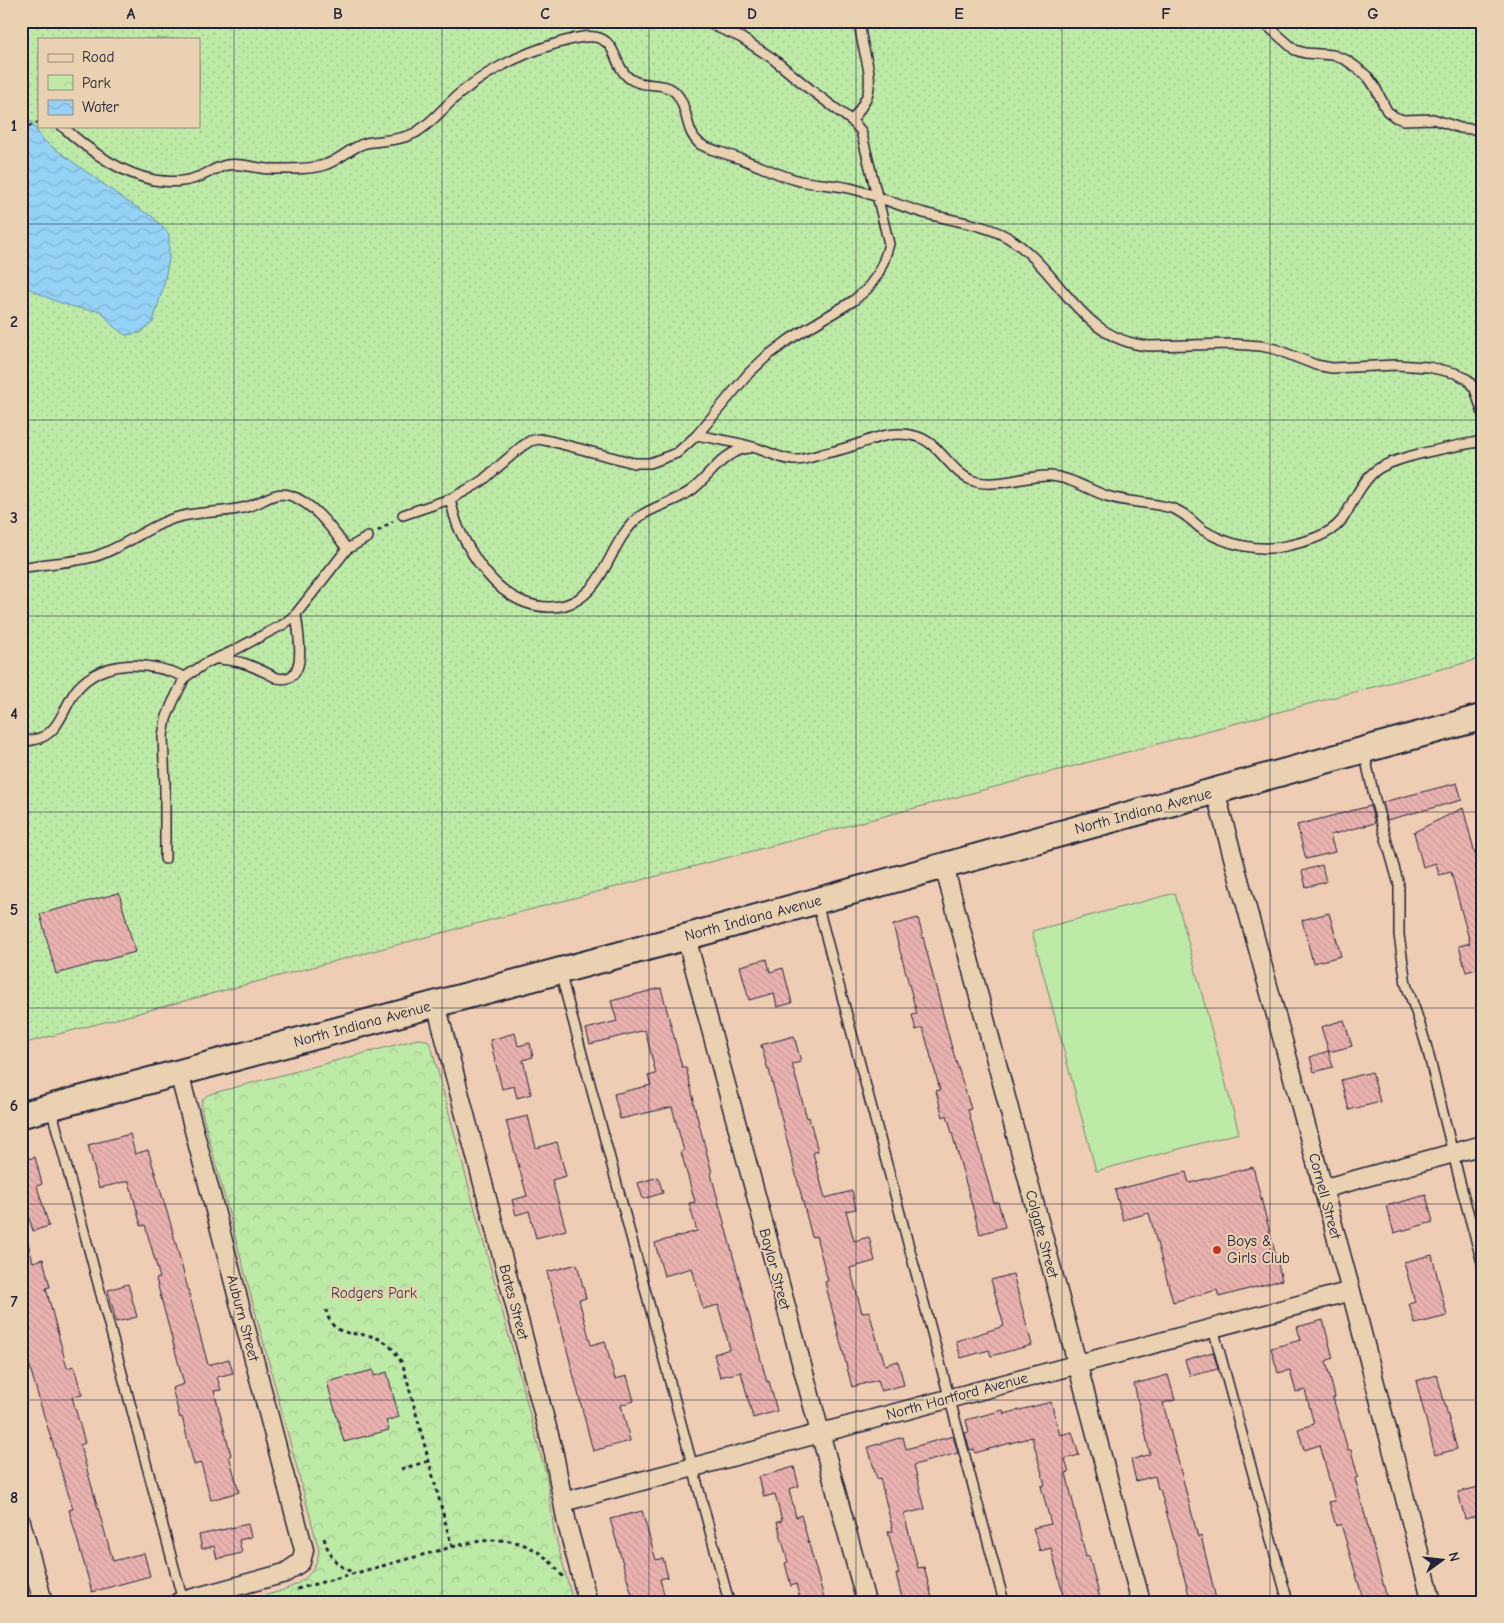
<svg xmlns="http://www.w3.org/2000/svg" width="1504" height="1623" font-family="'Comic Neue',sans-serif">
<defs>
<pattern id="grass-dots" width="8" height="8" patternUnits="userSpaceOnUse" patternTransform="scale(1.25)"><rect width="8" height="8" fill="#beeaa7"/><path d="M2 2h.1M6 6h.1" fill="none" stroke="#a3c891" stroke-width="1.8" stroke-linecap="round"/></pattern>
<pattern id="park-crowns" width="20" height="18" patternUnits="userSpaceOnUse" patternTransform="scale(1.25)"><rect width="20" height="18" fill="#beeaa7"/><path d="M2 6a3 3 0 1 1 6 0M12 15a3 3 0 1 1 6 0" fill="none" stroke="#a3c891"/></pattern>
<pattern id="water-waves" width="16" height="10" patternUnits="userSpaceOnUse" patternTransform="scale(1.25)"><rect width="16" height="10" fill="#95d2f6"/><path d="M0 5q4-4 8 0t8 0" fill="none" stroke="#80b4d4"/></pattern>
<pattern id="building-back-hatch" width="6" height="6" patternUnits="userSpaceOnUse" patternTransform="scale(1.25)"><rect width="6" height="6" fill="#ebb3b0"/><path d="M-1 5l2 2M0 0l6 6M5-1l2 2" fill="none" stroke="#c99a98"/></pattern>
</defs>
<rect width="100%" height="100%" fill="#efccb4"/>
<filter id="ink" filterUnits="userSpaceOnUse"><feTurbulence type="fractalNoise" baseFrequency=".02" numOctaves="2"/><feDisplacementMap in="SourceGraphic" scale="10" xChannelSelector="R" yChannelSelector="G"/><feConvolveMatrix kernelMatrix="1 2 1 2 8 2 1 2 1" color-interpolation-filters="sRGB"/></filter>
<g filter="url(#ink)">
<path fill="url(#grass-dots)" stroke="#708671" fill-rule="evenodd" d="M21,21H1483V658L21,1044ZM39,39H199V126H39Z"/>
<path fill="url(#park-crowns)" stroke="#708671" d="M418,1039L427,1040L431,1046L547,1478L554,1531L573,1602H239C270,1593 316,1590 319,1550L201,1109C201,1102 203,1097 210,1094Z"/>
<path fill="#beeaa7" stroke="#708671" d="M1175,893L1239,1133L1096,1171L1032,931Z"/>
<path fill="url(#water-waves)" stroke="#678cab" d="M21,107L43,140L128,202L153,217L169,234V259L163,288L153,322L140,333L125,335L113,326L101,311C73,310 45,298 21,284Z"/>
<path fill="url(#building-back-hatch)" stroke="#22223b" d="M1457,783L1462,800L1387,820L1383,802Z
M1370,806L1375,823L1330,835L1335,852L1306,859L1297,825Z
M1463,808L1478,865L1475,866L1483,895V972L1478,973L1477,969L1466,972L1459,946L1470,943L1451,872L1439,875L1436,863L1423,867L1414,832Z
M1322,865L1326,882L1306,887L1302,871Z
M119,893L135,952L56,974L40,914Z
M1329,913L1341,956L1313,963L1302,920Z
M918,918L951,1045L971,1109L968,1110L994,1203L998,1202L1005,1227L980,1234L947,1115L943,1117L936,1091L940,1090L923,1028L916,1030L912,1015L917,1014L893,925Z
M767,959L770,972L783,968L792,1003L777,1007L774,993L749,1000L740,966Z
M661,988L682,1067H686L694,1101H693L712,1173L711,1174L767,1382L769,1381L777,1411L753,1418L741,1372L720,1377L714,1354L730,1349L718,1305L703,1309L692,1268L664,1276L655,1243L697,1231L689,1203L695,1202L681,1152L684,1151L672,1107L620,1119L614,1094L651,1085L648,1076L656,1074L645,1030L590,1044L586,1029L617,1021L611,1001Z
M1344,1020L1352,1046L1329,1052L1321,1027Z
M515,1033L518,1046L530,1043L533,1057L523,1060L531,1094L517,1098L514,1086L502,1089L490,1040Z
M794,1036L801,1062L792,1064L807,1118L809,1117L818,1151L813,1153L825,1198L852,1191L856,1209L846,1211L854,1241L869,1237L875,1261L850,1268L862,1313L869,1311L880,1351H881L885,1365L898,1361L904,1385L881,1391L878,1380L852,1387L825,1282L828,1281L816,1236L812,1237L769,1070H768L761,1045Z
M1328,1051L1333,1067L1314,1072L1310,1057Z
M1372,1072L1380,1102L1349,1110L1341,1080Z
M528,1116L536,1148L557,1142L566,1176L552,1180L566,1230L536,1238L529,1211L516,1215L512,1200L527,1196L506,1121Z
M130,1134L135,1154L148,1150L171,1225L208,1365L229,1359L233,1373L217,1377L221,1390L214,1391L231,1455L229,1456L239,1492L211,1500L201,1463L194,1465L182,1417L180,1418L172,1388L184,1384L156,1279L160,1278L145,1225L141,1226L129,1181L99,1188L88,1145Z
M35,1157L42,1184L37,1186L49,1226L33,1231L21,1192V1161Z
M1253,1167L1282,1280L1219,1297L1217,1290L1173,1302L1149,1213L1123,1220L1115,1190L1186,1172L1189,1183Z
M658,1177L663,1193L643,1199L638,1183Z
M1426,1195L1433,1222L1394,1233L1386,1206Z
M21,1235H26L33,1262L43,1259L50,1287L46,1288L67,1368L74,1366L82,1395L72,1397L85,1443L80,1445L113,1561L144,1553L150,1576L92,1592L69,1510L73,1509L41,1406L21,1336Z
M1432,1255L1447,1316L1415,1324L1409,1304L1415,1302L1404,1262Z
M577,1264L586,1298L579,1300L591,1345L605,1341L615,1379L627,1376L634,1401L621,1405L630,1441L593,1451L547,1272Z
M1013,1274L1032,1345L991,1356L989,1350L961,1358L956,1341L1004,1326L991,1280Z
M128,1284L137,1317L116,1322L108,1290Z
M1323,1320L1333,1358L1326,1361L1335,1397L1333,1398L1348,1450H1351L1358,1477L1355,1478L1388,1602H1364L1341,1524L1336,1526L1329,1502L1335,1501L1320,1445L1304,1450L1298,1429L1314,1424L1305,1390L1296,1392L1290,1370L1278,1373L1271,1348L1301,1340L1297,1327Z
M1213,1352L1218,1369L1190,1376L1185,1360Z
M373,1370L374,1376L387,1372L399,1417L386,1421L389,1430L344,1442L327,1382Z
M1168,1375L1175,1400L1163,1403L1198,1537L1201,1536L1216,1599L1207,1602H1191L1160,1489H1158L1155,1476L1136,1481L1131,1460L1150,1454L1134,1384Z
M1437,1375L1457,1449L1435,1455L1416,1381Z
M1051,1402L1060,1435L1072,1432L1079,1455L1065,1459L1069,1472L1066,1473L1086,1557L1089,1556L1101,1602H1065L1051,1548L1040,1551L1033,1528L1051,1524L1041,1486L1045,1485L1032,1437L975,1453L974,1449L970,1450L965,1433L969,1432L966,1420L1003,1410L1004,1414Z
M953,1436L958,1453L914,1465L925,1509L904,1514L918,1568L924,1567L933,1602H903L896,1574L899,1573L888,1532L893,1531L880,1478L877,1479L868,1447L903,1437L906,1449Z
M794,1467L799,1486L789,1489L796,1517L801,1515L825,1602H801L796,1584L791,1586L785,1563L788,1562L777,1522L782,1521L775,1494L764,1497L759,1477Z
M1483,1486V1514L1465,1519L1458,1492Z
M642,1511L656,1560L663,1558L668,1577L660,1579L666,1602H634L610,1519Z
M248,1524L251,1537L239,1540L242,1553L217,1559L214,1546L202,1549L199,1535Z"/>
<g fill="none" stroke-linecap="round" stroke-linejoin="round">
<g stroke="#22223b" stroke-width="12">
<path id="service" d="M1262,21L1295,50L1305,53L1333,55L1346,60L1356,67L1368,77L1375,87L1387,111L1395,117L1403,120L1433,119L1460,128L1483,130
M852,121C858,112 865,103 868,93C874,69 859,45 860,21
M62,126C87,149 120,173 154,180C169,182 183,183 198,177C207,174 217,167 227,165C241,162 256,169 271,169C286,169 313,170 327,164C341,159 351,147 366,143C382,140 400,141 415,133C431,124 444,107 458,95C488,70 520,54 558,43C570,40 582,35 595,37C618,41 613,66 629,78C643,89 664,80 676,93C689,107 684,131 700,144C707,149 731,155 741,159C761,166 780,176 800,181C819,185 838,184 857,190C881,197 904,208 928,214C954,221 984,224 1007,237C1060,268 1078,340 1149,346L1233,344L1261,346L1275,349L1316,365L1332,368L1396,365L1428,367L1455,373L1467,379L1475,389L1483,414
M697,435C716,439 737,442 756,448C768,452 781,459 793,460C802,461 811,457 819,455C830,452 841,450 852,446C874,439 891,430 915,436C941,442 951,476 977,482C1001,487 1026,475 1050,476C1070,477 1089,490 1107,496C1128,503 1151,502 1171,508C1185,512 1192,522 1203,530C1227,545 1259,552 1286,546C1304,542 1329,536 1341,521C1346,515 1350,506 1354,499C1360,489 1365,479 1375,471C1394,456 1457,446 1483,441
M450,499C453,510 455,521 460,531C478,568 506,607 550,607C567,607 582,599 593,586C610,565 617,535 639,517C655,505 677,502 693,489C711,475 724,450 749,448
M403,515L450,499L465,491L482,481L521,447L530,441L539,439L554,442L634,463H650L677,453L697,435L749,373L766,357L790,339L853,301L867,289L878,274L884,260L889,244L861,131L852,121L811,90L772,58L740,37L703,21
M21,568C45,563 70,563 93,557C122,549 146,527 175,518C200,510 226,514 250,506C263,502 274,491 289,495C314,503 332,529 347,549
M219,659C245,661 254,667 277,678C310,685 298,632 296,614
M21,742C27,741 34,740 40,738C60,731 65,704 77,689C105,657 150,662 185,677
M1364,752L1374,796L1399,885V935L1406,984L1417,1015L1427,1048L1461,1186L1483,1266
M165,859V786L163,736L166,719L172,704L185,677L206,663L231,652L284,624L296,614L347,549L368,537
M817,903L1004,1602
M560,972L729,1602
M51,1108L183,1601
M1213,1328L1288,1602"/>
</g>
<g stroke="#22223b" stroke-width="21">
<path id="minor" d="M1215,791L1351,1291L1432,1602
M944,866L1141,1602
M686,937L866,1602
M436,1004L554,1454L567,1524L588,1602
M179,1073L304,1550L301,1562L285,1573L179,1602
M1322,1189L1483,1145
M563,1502L1351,1291
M21,1522L43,1602"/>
</g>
<g stroke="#22223b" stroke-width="29">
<path id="secondary" d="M21,1115L686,937L1483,717"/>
</g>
<path stroke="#22223b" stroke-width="3" stroke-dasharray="4 4" stroke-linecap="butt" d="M21,130L39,122
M378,531L393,521
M401,1469L429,1461
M324,1538C329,1556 337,1567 355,1573
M452,1547C498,1535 533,1535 563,1577
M297,1589L452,1547L403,1365C398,1356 392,1346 383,1341C360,1327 334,1344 326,1310"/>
<use href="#service" stroke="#e9d1b1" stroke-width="9"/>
<use href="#minor" stroke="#e9d1b1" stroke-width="18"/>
<use href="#secondary" stroke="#e9d1b1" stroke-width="25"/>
</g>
</g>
<path fill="none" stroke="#22223b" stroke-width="1" stroke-opacity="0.55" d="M234,21V1602M442,21V1602M649,21V1602M856,21V1602M1062,21V1602M1270,21V1602M21,224H1483M21,420H1483M21,616H1483M21,812H1483M21,1008H1483M21,1204H1483M21,1400H1483"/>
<circle fill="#c8321e" stroke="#e9d1b1" stroke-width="2" cx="1217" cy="1250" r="5"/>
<g text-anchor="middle" stroke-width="4" stroke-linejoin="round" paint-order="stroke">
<g font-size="15" fill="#22223b" stroke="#e9d1b1">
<text transform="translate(1143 811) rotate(-15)" y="5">North Indiana Avenue</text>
<text transform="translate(753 918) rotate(-15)" y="5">North Indiana Avenue</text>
<text transform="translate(362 1024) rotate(-15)" y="5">North Indiana Avenue</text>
<text transform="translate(1325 1196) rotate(75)" y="5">Cornell Street</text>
<text transform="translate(1042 1234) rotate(75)" y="5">Colgate Street</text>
<text transform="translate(775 1269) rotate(75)" y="5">Baylor Street</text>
<text transform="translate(514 1302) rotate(75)" y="5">Bates Street</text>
<text transform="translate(243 1318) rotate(75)" y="5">Auburn Street</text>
<text transform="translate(957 1396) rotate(-15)" y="5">North Hartford Avenue</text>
</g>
<g font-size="15" fill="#22223b" stroke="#e9d1b1" text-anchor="start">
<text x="1227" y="1246">Boys &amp;<tspan x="1227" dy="17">Girls Club</tspan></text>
</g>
<g font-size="15" fill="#39404b" stroke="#e9d1b1">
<text x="374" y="1298">Rodgers Park</text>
</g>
</g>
<rect width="1504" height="1623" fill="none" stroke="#e9d1b1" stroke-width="55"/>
<rect x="38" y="38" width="162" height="90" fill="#e9d1b1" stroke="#998b82"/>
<rect x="48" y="54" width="25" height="8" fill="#e9d1b1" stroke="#998b82"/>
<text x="82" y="62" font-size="15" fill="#22223b">Road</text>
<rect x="48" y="75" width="25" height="15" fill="url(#park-crowns)" stroke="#998b82"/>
<text x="82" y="88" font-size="15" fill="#22223b">Park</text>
<rect x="48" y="100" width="25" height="15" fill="url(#water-waves)" stroke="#998b82"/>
<text x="82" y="112" font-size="15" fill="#22223b">Water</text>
<g transform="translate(1442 1560) rotate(75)" stroke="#e9d1b1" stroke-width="4" paint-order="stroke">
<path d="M0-4L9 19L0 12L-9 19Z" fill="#22223b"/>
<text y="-8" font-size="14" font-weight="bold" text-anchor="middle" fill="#22223b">N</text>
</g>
<rect x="28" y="28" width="1448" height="1568" fill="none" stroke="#22223b" stroke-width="2"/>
<g font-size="16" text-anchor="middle" font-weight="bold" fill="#22223b">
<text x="131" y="19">A</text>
<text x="338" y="19">B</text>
<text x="545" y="19">C</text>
<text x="752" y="19">D</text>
<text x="959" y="19">E</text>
<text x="1166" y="19">F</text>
<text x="1373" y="19">G</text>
<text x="14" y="131">1</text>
<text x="14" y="327">2</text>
<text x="14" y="523">3</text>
<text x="14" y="719">4</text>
<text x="14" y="915">5</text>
<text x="14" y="1111">6</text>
<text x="14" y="1307">7</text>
<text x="14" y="1503">8</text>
</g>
</svg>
